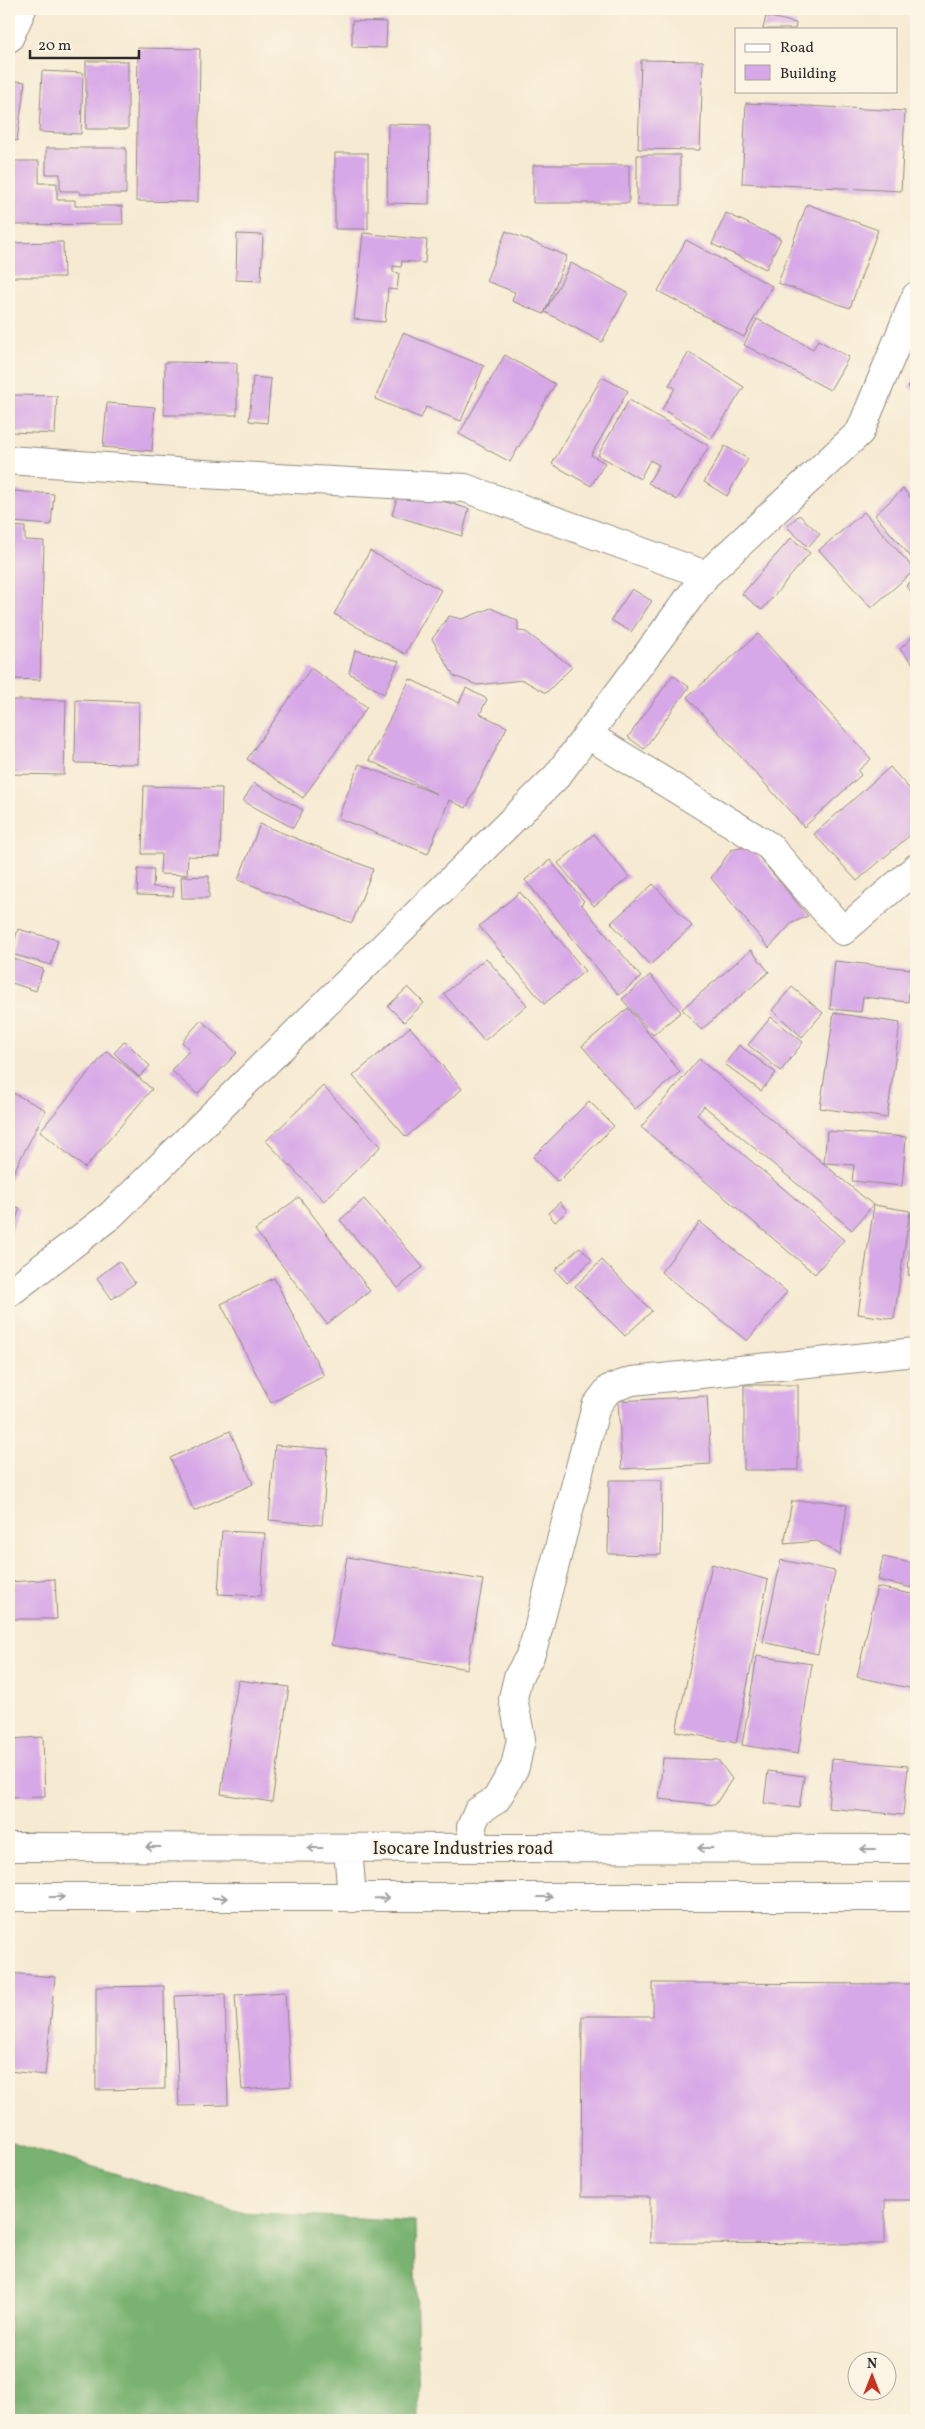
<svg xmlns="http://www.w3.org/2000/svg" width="925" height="2429" font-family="Vollkorn,serif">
<rect width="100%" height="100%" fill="#fcf5e5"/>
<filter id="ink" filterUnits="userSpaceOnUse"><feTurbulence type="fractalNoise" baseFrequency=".02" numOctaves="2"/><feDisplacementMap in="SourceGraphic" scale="10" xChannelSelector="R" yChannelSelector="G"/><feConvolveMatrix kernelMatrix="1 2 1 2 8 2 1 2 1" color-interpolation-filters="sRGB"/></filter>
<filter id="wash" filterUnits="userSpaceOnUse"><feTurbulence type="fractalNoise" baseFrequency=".0096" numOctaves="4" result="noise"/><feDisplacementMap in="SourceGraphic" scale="20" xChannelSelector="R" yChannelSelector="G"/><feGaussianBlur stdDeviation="1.12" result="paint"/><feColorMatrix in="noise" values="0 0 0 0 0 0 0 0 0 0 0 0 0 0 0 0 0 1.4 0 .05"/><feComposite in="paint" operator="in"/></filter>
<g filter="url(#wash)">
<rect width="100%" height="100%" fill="#f6ead2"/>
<path fill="#79b271" stroke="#526e4e" d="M9,2141L241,2212L415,2221L419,2420H9Z"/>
<g id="blocks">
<path fill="#d7a8e7" d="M766,16L796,23L795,29H763Z
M352,21L387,22L386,48L352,47Z
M138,48L200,49L198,202L136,201Z
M641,60L703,61L700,150L638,149Z
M86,61H128V129H86Z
M42,71L83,73L81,134L39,132Z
M9,80L25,82L17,141L9,140Z
M746,103L905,111L901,191L742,183Z
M388,124L430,125L429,204L387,203Z
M46,148H126V194H80V191H60V174H46Z
M335,153H368V229H335Z
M637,155H680V205H637Z
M9,161H39V183H57V200H75V206H122L123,224L9,225Z
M533,165H629V203H533Z
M807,204L878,230L850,308L778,283Z
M726,213L781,239L766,269L712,244Z
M506,231L567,256L544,314L512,301L515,292L486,281Z
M363,233L427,240L425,263L402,261L401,267L393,266V272L399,273L397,290L388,289L385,322L354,319Z
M237,234L263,235L261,281L236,280Z
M686,240L772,286L744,337L658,291Z
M63,242L64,277H9V243Z
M571,263L628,293L602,342L545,312Z
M757,319L813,349L818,340L849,357L830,390L744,345Z
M403,333L484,366L461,421L426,407L421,418L375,399Z
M689,352L744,387L711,439L662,409L675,388L669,385Z
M505,355L555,384L510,462L459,434Z
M165,362L237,363V415H164Z
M916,375V392L908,387Z
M253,377L271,379L267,423L249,421Z
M602,377L628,391L591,455L605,463L591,486L552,464Z
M13,395L57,396L55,434L12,432Z
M629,400L709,446L677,500L648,483L659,465L650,460L640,479L598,455Z
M107,403L155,407L152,451L103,447Z
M725,446L748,459L727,496L704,482Z
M400,488L469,509L462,536L392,515Z
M903,489L916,504V563L875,515Z
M14,491L54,494L51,525L11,522Z
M864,512L915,570L871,608L819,550Z
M799,515L820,534L808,547L787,527Z
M10,526L25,527V540L44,541L40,680L9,679Z
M791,538L810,553L762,610L742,594Z
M370,551L441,590L405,654L334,614Z
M916,576V597L906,586Z
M632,589L652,601L631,632L611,620Z
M491,608L518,621V631L526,632L572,667L546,693L523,680L477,685L454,676L432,639L449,616L462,619Z
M758,634L871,759L858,771L861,775L804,827L687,697Z
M916,634V667L900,649Z
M355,650L399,661L384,694L349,673Z
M311,668L367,707L303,798L247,759Z
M673,675L689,687L644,749L628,737Z
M410,679L459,703L466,688L487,699L480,714L507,727L466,808L449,800L428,854L338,818L359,764L437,794L369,760Z
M9,700H66L64,775L9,774Z
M76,700L139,702L138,764L75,763Z
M890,767L916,796V830L857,881L814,834Z
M254,783L303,810L293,828L243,801Z
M144,786L222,788L220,857L188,856L187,875L160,874L161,854H142Z
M260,824L373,869L352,923L238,880Z
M594,834L629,877L594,906L558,863Z
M750,846L808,916L792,923L769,948L711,878L731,850Z
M550,860L584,901L581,904L641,977L619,995L525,880Z
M138,869H154L153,887L174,888L173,896L137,895Z
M209,876V898H182L181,877Z
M653,884L692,926L650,965L611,923Z
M520,892L585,971L544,1004L479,926Z
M18,929L58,940L51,965L11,954Z
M751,950L769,972L701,1030L682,1009Z
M9,957L43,969L36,991L9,982Z
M486,958L527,1005L484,1041L444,994Z
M835,961L911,969L908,1002L863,997L861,1012L830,1009Z
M650,975L681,1012L653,1035L622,999Z
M408,987L424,1003L404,1022L388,1006Z
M792,987L823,1013L802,1037L772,1010Z
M628,1008L680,1072L635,1109L582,1046Z
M834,1013L900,1023L887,1118L820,1108Z
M771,1017L803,1042L781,1071L748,1045Z
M201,1020L237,1053L197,1094L171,1070L190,1050L182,1042Z
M410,1027L462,1089L406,1137L353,1076Z
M125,1041L150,1066L139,1077L114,1053Z
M739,1045L776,1073L761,1091L725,1064Z
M107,1051L152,1089L85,1168L40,1131Z
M699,1059L873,1205L852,1230L704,1106L697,1115L844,1240L815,1274L641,1127Z
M323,1086L381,1146L324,1201L266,1141Z
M9,1091L46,1110L9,1181Z
M589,1101L614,1126L558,1182L533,1157Z
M827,1131L906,1137L902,1186L852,1181L854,1165L824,1163Z
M299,1197L370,1291L327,1324L255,1230Z
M364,1199L423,1267L398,1288L340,1220Z
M560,1202L567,1211L555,1222L548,1213Z
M9,1204L20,1208L10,1236L9,1235Z
M874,1205L910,1211L894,1319L858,1314Z
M911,1212H916V1276L908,1275Z
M700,1222L787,1292L747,1341L661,1272Z
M580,1247L592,1260L567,1283L555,1270Z
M602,1260L652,1311L625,1336L575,1286Z
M119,1261L135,1283L112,1299L97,1278Z
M274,1278L324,1376L271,1403L221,1304Z
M744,1385H798V1470H744Z
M707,1396L711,1464L622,1469L618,1401Z
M230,1431L253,1484L194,1511L170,1458Z
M275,1445L328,1449L322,1525L269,1520Z
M609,1480H662L661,1555L608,1554Z
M792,1501H823L847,1505L840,1555L817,1541L784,1544Z
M222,1531L265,1533L261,1596L218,1594Z
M347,1557L483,1580L467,1669L331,1645Z
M883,1557L916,1564V1589L878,1580Z
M781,1560L835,1571L818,1654L763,1642Z
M712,1564L768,1580L736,1743L676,1731Z
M55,1579L57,1619H9V1582Z
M877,1587L916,1595V1677L914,1689L857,1677Z
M757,1656L812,1664L798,1754L742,1745Z
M238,1680L289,1687L272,1802L221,1794Z
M43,1737L45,1796L9,1797V1739Z
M663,1758L718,1760L732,1779L715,1805L659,1799Z
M832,1759L908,1766L903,1815L828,1808Z
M768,1771L804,1776L799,1808L764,1803Z
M9,1973L55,1977L45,2075L9,2071Z
M653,1983L916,1984V2200H885V2244L650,2243V2197H581L582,2016H653Z
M164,1986L165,2089L96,2090V1987Z
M285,1992L291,2086L242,2090L235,1995Z
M225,1994L228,2105L179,2106L175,1996Z"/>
</g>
</g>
<g filter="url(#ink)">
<use href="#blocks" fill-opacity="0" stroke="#908a7e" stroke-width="1"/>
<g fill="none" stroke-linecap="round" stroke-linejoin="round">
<g stroke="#908a7e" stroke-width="30">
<path id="minor" d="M9,38L22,9
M9,460L203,474L465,488L706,575
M588,735L769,846L843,931L916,868
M9,1293L111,1215L557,776L706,575L860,432L916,296
M476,1847L471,1827L478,1811L496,1800L515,1767L521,1739L513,1698L518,1677L530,1656L535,1641L596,1406L609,1389L632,1381L916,1352"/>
</g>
<g stroke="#908a7e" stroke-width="30">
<path id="tertiary" d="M9,1847L916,1849
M348,1848L352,1898
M9,1897H916"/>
</g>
<use href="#minor" stroke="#fff" stroke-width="28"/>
<use href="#tertiary" stroke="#fff" stroke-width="28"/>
</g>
<defs><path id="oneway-shaft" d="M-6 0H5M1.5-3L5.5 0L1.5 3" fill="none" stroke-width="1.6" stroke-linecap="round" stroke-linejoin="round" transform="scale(1.25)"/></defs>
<g stroke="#a0a0a0">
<use href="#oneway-shaft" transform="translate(153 1847) rotate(-180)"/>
<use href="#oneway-shaft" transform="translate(315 1848) rotate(-180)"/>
<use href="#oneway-shaft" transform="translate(705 1848) rotate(-180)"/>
<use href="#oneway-shaft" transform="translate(868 1849) rotate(180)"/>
<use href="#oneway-shaft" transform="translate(57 1897)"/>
<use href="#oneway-shaft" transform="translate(545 1897)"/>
<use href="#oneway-shaft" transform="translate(220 1898)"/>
<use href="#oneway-shaft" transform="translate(382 1898) rotate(-1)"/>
</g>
</g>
<g text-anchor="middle" stroke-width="4.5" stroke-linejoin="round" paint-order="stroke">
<g font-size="18" fill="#2b2b2b" stroke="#fcf5e5">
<text x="463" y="1854">Isocare Industries road</text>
</g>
</g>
<rect width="925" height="2429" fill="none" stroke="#fcf5e5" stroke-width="30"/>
<rect x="735" y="28" width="162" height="65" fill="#fcf5e5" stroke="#a8a49b"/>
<rect x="745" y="44" width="25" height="8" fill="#ffffff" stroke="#a8a49b"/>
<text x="780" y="52" font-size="15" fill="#2b2b2b">Road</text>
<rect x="745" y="65" width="25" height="15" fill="#d7a8e7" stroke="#a8a49b"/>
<text x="780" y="78" font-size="15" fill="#2b2b2b">Building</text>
<g transform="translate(872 2376)"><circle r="24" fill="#fcf5e5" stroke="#a8a49b"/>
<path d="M0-4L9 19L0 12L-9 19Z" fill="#c8321e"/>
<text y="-8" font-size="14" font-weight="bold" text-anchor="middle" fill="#2b2b2b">N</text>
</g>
<path d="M30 50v8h109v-8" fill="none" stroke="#2b2b2b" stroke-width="2.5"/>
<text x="38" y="50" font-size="15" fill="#2b2b2b" stroke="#fcf5e5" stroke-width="4" paint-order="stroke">20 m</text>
</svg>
